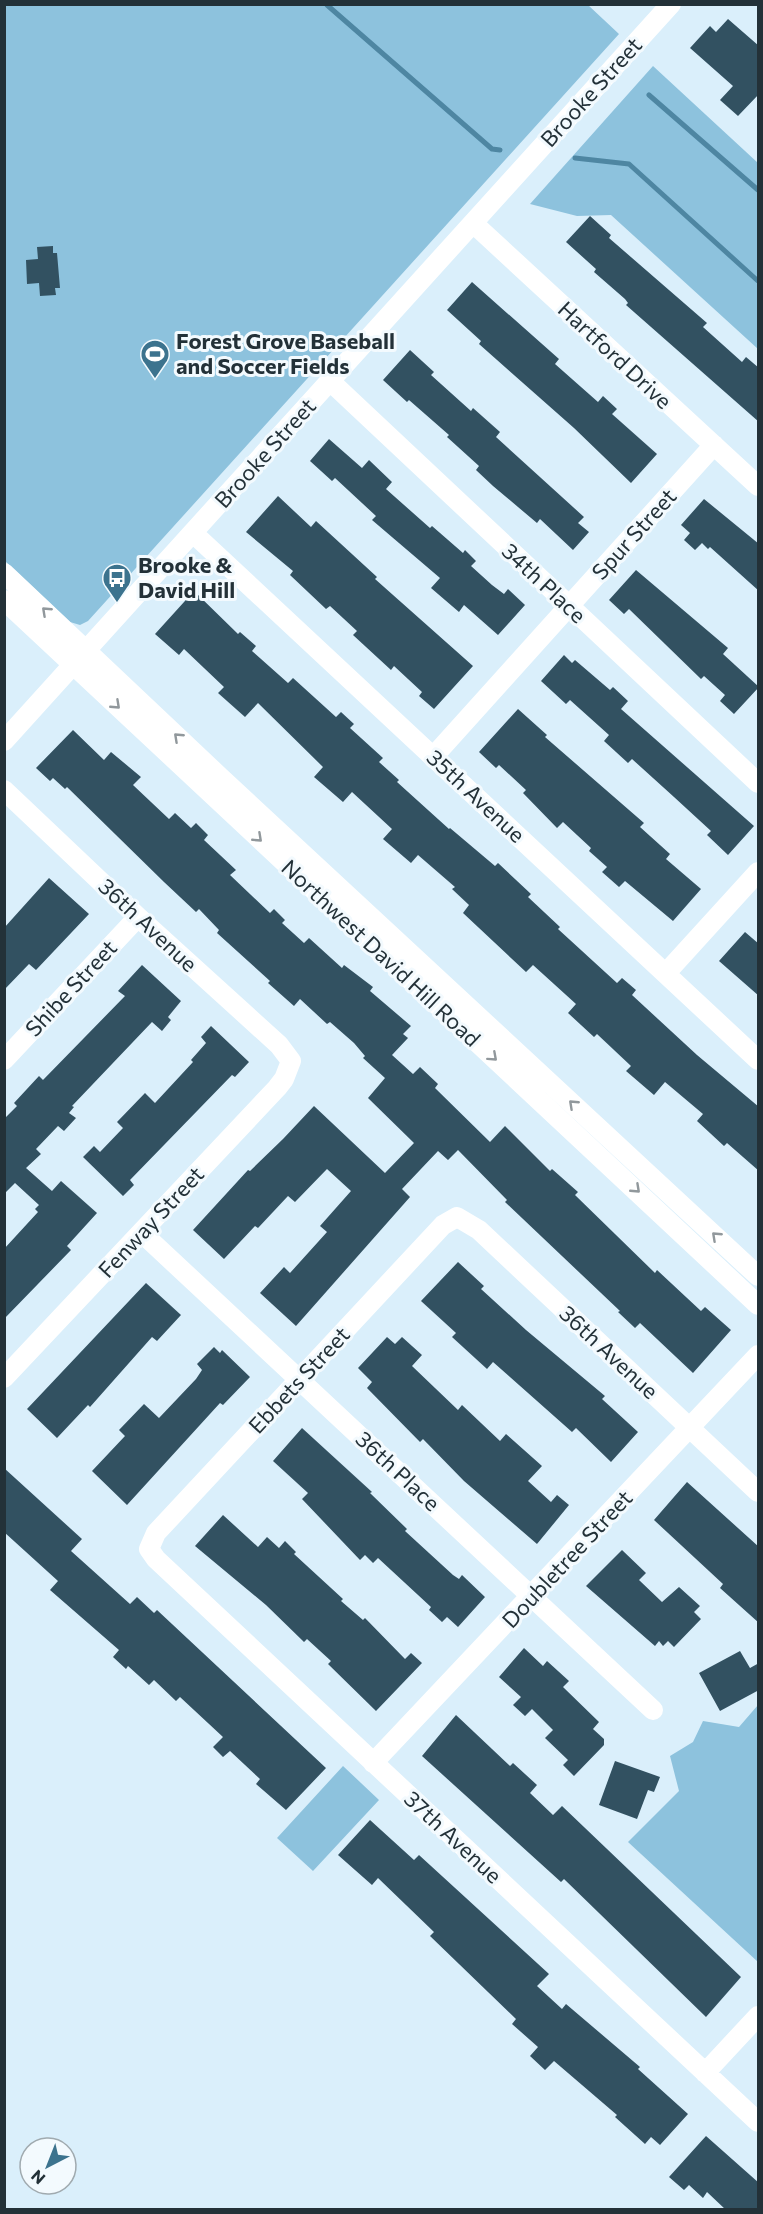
<svg xmlns="http://www.w3.org/2000/svg" width="763" height="2214" font-family="Commissioner,sans-serif">
<rect width="100%" height="100%" fill="#daeffb"/>
<path fill="#8dc2dd" d="M4,5H588L619,34L88,621L80,625L70,622L5,561Z
M653,66L758,163V349L611,215L577,216L530,204Z
M758,1705V1962L628,1842L679,1791L670,1756L693,1742L703,1721L739,1727Z
M343,1766L379,1800L313,1871L277,1838Z"/>
<g fill="none" stroke-linecap="round" stroke-linejoin="round">
<path stroke="#4e86a2" stroke-width="5" d="M327,5L492,149L500,150
M649,95L758,190
M575,158L629,164L758,281"/>
</g>
<path fill="#325161" d="M728,19L759,46V94L738,116L720,100L733,86L690,48L710,26L716,32Z
M590,216L611,235L609,238L707,323L703,327L742,362L746,357L759,368V422L626,305L628,303L625,299L594,272L596,269L566,242Z
M53,246V253H57L60,288H55L56,295L40,296L39,283L27,284L26,260L38,259L37,247Z
M472,282L559,359L555,364L598,402L603,396L617,409L612,414L657,454L631,483L574,428L479,344L481,341L447,310Z
M410,350L434,372L431,375L471,411L473,408L500,432L496,437L584,517L578,523L589,532L573,550L540,519L537,523L493,486L476,470L479,466L447,437L449,435L409,400L407,402L383,380Z
M329,439L362,468L369,460L392,482L386,489L430,528L432,526L463,553L465,550L476,561L471,566L492,585L504,594L508,589L525,605L498,635L464,605L459,612L431,588L440,578L372,520L376,516L335,478L332,481L310,461Z
M278,496L311,527L316,521L377,577L375,579L473,666L434,709L419,696L422,692L394,666L391,670L353,635L357,631L330,606L326,609L290,575L293,571L246,532Z
M704,499L759,544V591L710,547L708,549L702,543L695,550L684,540L690,533L681,525Z
M636,570L728,648L723,654L759,687L734,714L720,701L725,695L704,676L701,679L629,609L624,614L609,600Z
M194,591L238,634L240,632L256,646L252,651L288,683L293,678L336,717L341,712L354,724L350,728L383,758L379,762L399,780L397,782L449,829L450,828L495,866L498,863L531,894L528,897L560,927L558,929L617,983L622,978L636,990L632,995L697,1055L759,1107V1171L727,1143L724,1146L697,1121L703,1114L665,1082L654,1095L626,1071L631,1066L597,1034L594,1037L568,1013L576,1004L533,965L526,972L463,913L469,905L452,889L455,887L418,855L411,863L383,839L392,829L352,792L343,802L314,777L323,767L258,703L245,717L218,693L224,687L184,649L179,655L155,634Z
M564,655L572,663L575,660L610,690L613,687L628,701L621,709L754,826L728,855L707,835L711,831L674,797L632,759L628,763L604,741L609,735L570,700L566,704L541,681Z
M518,709L547,735L545,737L644,823L640,827L670,854L666,859L701,889L673,921L625,881L619,887L602,872L607,867L589,851L591,848L563,822L557,828L523,793L526,790L499,765L496,768L479,752Z
M73,730L104,760L111,752L141,777L133,785L169,819L175,813L191,828L196,823L208,835L204,840L236,870L230,875L270,913L274,909L285,920L282,923L304,943L309,938L342,968L344,965L373,987L370,991L411,1026L403,1034L408,1038L392,1055L413,1074L420,1067L438,1084L435,1088L490,1142L505,1126L550,1171L552,1169L578,1192L575,1195L655,1273L657,1270L701,1311L705,1307L731,1330L693,1373L640,1323L635,1328L618,1312L620,1311L505,1202L507,1200L458,1150L448,1160L438,1151L402,1189L410,1197L296,1326L260,1293L284,1267L290,1273L327,1232L320,1226L351,1191L327,1169L295,1202L288,1196L258,1228L255,1226L224,1259L193,1230L248,1170L250,1171L283,1139L314,1106L385,1173L414,1143L368,1098L385,1078L363,1058L365,1056L354,1043L330,1022L327,1024L300,999L294,1006L268,983L270,981L217,933L219,930L199,909L196,912L164,882L67,787L65,789L53,778L50,781L36,768Z
M49,878L89,914L36,970L29,964L4,990V928Z
M745,932L759,944V996L719,961Z
M142,965L181,1001L168,1017L171,1020L162,1031L152,1022L72,1106L74,1107L69,1113L76,1118L64,1131L58,1126L36,1149L41,1154L26,1168L52,1191L61,1181L97,1213L67,1246L71,1250L4,1319V1249L38,1212L35,1209L39,1205L15,1183L4,1194V1119L17,1106L14,1103L39,1076L43,1080L125,996L118,991Z
M211,1026L249,1062L235,1077L232,1075L130,1180L134,1185L123,1196L83,1157L94,1146L100,1152L123,1128L117,1122L145,1093L155,1103L193,1062L191,1060L206,1043L201,1037Z
M458,1262L484,1286L481,1289L526,1330L605,1396L602,1399L638,1432L611,1462L576,1428L572,1432L493,1362L487,1369L452,1337L456,1333L421,1301Z
M146,1283L181,1315L157,1341L152,1337L90,1407L88,1405L57,1438L27,1409Z
M387,1337L395,1344L402,1337L422,1355L412,1366L458,1410L462,1405L500,1441L506,1434L542,1466L528,1481L551,1502L557,1495L569,1505L537,1544L464,1481L423,1439L420,1442L367,1388L372,1382L358,1368Z
M214,1347L220,1353L222,1350L250,1377L223,1405L220,1403L127,1505L92,1471L125,1436L119,1430L144,1404L159,1418L196,1379L202,1370L197,1364Z
M302,1428L372,1492L370,1493L407,1529L405,1531L453,1575L459,1579L462,1575L485,1597L458,1627L447,1617L442,1622L429,1610L431,1607L378,1558L373,1563L365,1555L360,1560L302,1499L308,1493L273,1461Z
M4,1468L82,1539L71,1551L130,1604L137,1597L154,1613L157,1610L326,1768L286,1810L256,1784L260,1779L230,1751L223,1757L213,1747L223,1737L180,1697L176,1701L154,1680L149,1685L128,1666L126,1669L113,1657L119,1650L50,1590L58,1581L4,1532Z
M687,1482L759,1547V1623L720,1588L723,1584L654,1520Z
M223,1515L258,1547L267,1537L279,1548L285,1541L296,1552L294,1554L343,1599L341,1601L363,1620L365,1618L405,1659L411,1653L422,1663L376,1711L328,1664L331,1661L307,1639L304,1642L266,1605L195,1546Z
M622,1550L646,1573L639,1580L662,1602L679,1587L700,1606L694,1612L701,1619L674,1647L668,1641L663,1646L659,1641L655,1646L586,1586Z
M524,1648L543,1666L547,1661L569,1681L563,1687L599,1722L593,1729L604,1739V1745L574,1776L563,1765L568,1760L545,1738L553,1730L532,1709L525,1716L513,1705L521,1697L499,1677Z
M740,1651L750,1668L759,1663V1690L720,1711L699,1673Z
M456,1715L510,1766L513,1763L537,1785L530,1793L553,1815L562,1806L741,1977L706,2017L564,1879L561,1882L422,1756Z
M615,1761L660,1777L654,1792L648,1790L637,1819L599,1805Z
M370,1820L414,1860L419,1855L549,1974L537,1986L562,2009L566,2004L640,2067L638,2069L688,2114L660,2145L651,2137L645,2144L615,2117L617,2115L554,2061L545,2070L530,2056L538,2047L512,2024L516,2019L430,1936L434,1932L378,1878L372,1885L338,1855Z
M706,2136L759,2183V2210H726L707,2192L703,2198L689,2185L684,2190L669,2177Z"/>
<g fill="none" stroke-linecap="round" stroke-linejoin="round">
<path stroke="#fff" stroke-width="20" d="M473,223L758,486
M330,381L758,783
M193,533L758,1060
M4,573L220,777L758,1276
M4,600L758,1305
M4,741L671,4
M433,757L714,445
M4,790L138,917L279,1045L291,1061L284,1079L277,1088L4,1378
M666,973L758,872
M4,1060L138,917
M142,1233L653,1710
M758,1492L479,1230L457,1217L443,1225L156,1533L149,1549L156,1559L758,2122
M373,1763L758,1355
M705,2073L758,2016"/>
</g>
<defs><path id="oneway-chevron" d="M-2-3.5L2.5 0L-2 3.5" fill="none" stroke-width="1.6" stroke-linecap="round" stroke-linejoin="round" transform="scale(1.5)"/></defs>
<g stroke="#91989c">
<use href="#oneway-chevron" transform="translate(46 611) rotate(-137)"/>
<use href="#oneway-chevron" transform="translate(116 705) rotate(43)"/>
<use href="#oneway-chevron" transform="translate(178 737) rotate(-137)"/>
<use href="#oneway-chevron" transform="translate(258 838) rotate(43)"/>
<use href="#oneway-chevron" transform="translate(493 1057) rotate(42)"/>
<use href="#oneway-chevron" transform="translate(573 1104) rotate(-137)"/>
<use href="#oneway-chevron" transform="translate(636 1189) rotate(43)"/>
<use href="#oneway-chevron" transform="translate(716 1236) rotate(-137)"/>
</g>
<defs>
<g id="stadium-pin" transform="scale(1.5)"><path d="M0 17L-7.5 6A9.5 9.5 0 1 1 7.5 6Z" fill="#3c738e" stroke="#f3fafe"/><path d="M0-5a6.5 5 0 1 0 0 10a6.5 5 0 1 0 0-10ZM-3.5-1.8h7v3.6h-7Z" fill="#fff"/></g>
<g id="bus-pin" transform="scale(1.5)"><path d="M0 17L-7.5 6A9.5 9.5 0 1 1 7.5 6Z" fill="#3c738e" stroke="#f3fafe"/><path d="M-5-6H5V4H4V6H2V4H-2V6H-4V4H-5ZM-3.5-4V0h7V-4ZM-3.5 1.2v1.5H-2V1.2ZM2 1.2v1.5H3.5V1.2Z" fill="#fff"/></g>
</defs>
<g fill-rule="evenodd">
<use href="#stadium-pin" x="155" y="354"/>
<use href="#bus-pin" x="117" y="578"/>
</g>
<g text-anchor="middle" stroke-width="6" stroke-linejoin="round" paint-order="stroke">
<g font-size="22" fill="#233138" stroke="#f3fafe">
<text transform="translate(591 92) rotate(-48)" y="8">Brooke Street</text>
<text transform="translate(615 355) rotate(43)" y="8">Hartford Drive</text>
<text transform="translate(265 453) rotate(-48)" y="8">Brooke Street</text>
<text transform="translate(634 534) rotate(-48)" y="8">Spur Street</text>
<text transform="translate(544 583) rotate(43)" y="8">34th Place</text>
<text transform="translate(476 796) rotate(43)" y="8">35th Avenue</text>
<text transform="translate(148 925) rotate(43)" y="8">36th Avenue</text>
<text transform="translate(381 953) rotate(43)" y="8">Northwest David Hill Road</text>
<text transform="translate(71 988) rotate(-47)" y="8">Shibe Street</text>
<text transform="translate(151 1222) rotate(-47)" y="8">Fenway Street</text>
<text transform="translate(609 1352) rotate(43)" y="8">36th Avenue</text>
<text transform="translate(299 1380) rotate(-47)" y="8">Ebbets Street</text>
<text transform="translate(398 1471) rotate(43)" y="8">36th Place</text>
<text transform="translate(567 1559) rotate(-47)" y="8">Doubletree Street</text>
<text transform="translate(453 1837) rotate(43)" y="8">37th Avenue</text>
</g>
<g font-size="22" font-weight="bold" fill="#233138" stroke="#f3fafe" text-anchor="start">
<text x="176" y="349">Forest Grove Baseball<tspan x="176" dy="25">and Soccer Fields</tspan></text>
<text x="138" y="573">Brooke &amp;<tspan x="138" dy="25">David Hill</tspan></text>
</g>
</g>
<rect width="763" height="2214" fill="none" stroke="#233138" stroke-width="12"/>
<g transform="translate(48 2166) rotate(222)"><circle r="28" fill="#f3fafe" stroke="#a0aaaf" stroke-width="1.5"/>
<path d="M0-4.5L10 22L0 15L-10 22Z" fill="#3c738e"/>
<text y="-9" font-size="16" font-weight="bold" text-anchor="middle" fill="#233138">N</text>
</g>
</svg>
